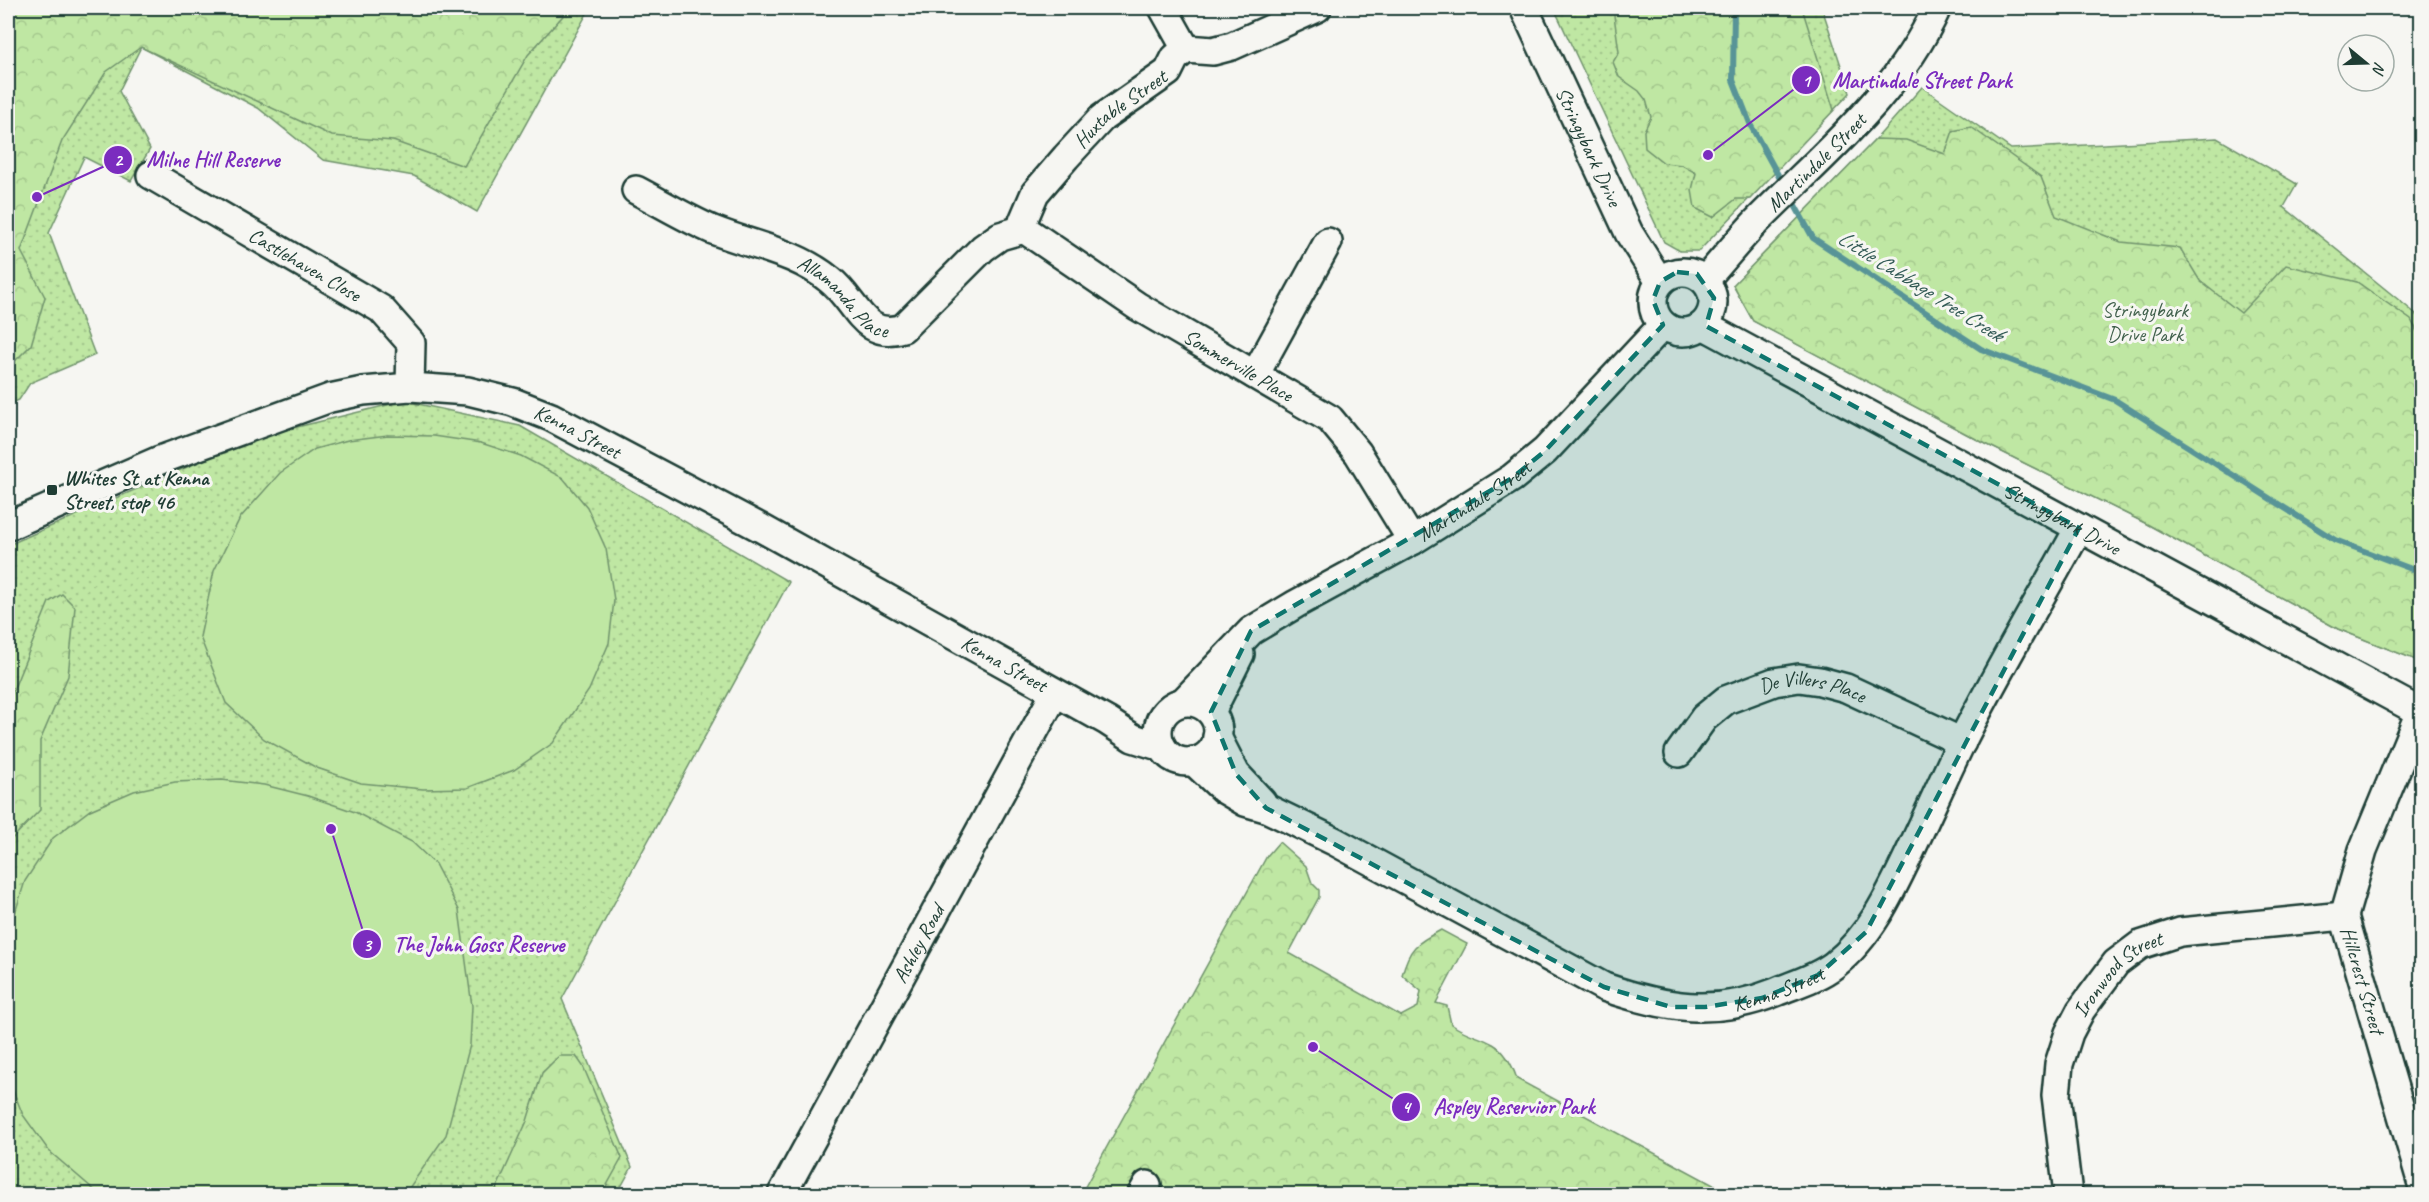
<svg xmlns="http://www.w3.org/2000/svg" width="2429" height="1202" font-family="Caveat,sans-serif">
<defs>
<pattern id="grass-dots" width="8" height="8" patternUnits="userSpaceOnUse" patternTransform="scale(1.5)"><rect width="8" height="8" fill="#bfe7a3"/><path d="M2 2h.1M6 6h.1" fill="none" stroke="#a4c78d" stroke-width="1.8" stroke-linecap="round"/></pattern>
<pattern id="forest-crowns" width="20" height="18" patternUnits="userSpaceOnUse" patternTransform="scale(1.5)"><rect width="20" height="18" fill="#bfe7a3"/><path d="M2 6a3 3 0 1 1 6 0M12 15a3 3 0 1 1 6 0" fill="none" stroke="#a4c78d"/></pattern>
</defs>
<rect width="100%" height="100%" fill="#f6f6f2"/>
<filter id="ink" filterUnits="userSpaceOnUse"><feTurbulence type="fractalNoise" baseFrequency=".0167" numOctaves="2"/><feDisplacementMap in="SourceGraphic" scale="12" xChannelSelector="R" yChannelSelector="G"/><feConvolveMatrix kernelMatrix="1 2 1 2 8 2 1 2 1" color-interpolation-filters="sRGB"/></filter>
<g filter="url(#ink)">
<path fill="url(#grass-dots)" stroke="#6f926c" stroke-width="1.5" d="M8,8H590L477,212L414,176L323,160L258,108L141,47L119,91L150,149L131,181L84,157L49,233L95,355L30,383L19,400L8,405Z
M1554,8H1822L1850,93L1699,251H1680L1664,242Z
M1922,87L2011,149L2217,138L2297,184L2284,207L2421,318V662L2338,629L2145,523L1978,440L1753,321L1733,285L1876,139Z
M404,401L520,426L789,582L562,999L632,1167L617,1194H8V545L256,437Z"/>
<path fill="url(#forest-crowns)" stroke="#6f926c" stroke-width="1.5" d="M8,8H570L528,55L464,166L393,141L332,136L141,47L106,72L62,141L21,251L45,297L31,345L8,368Z
M1613,8H1802L1834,110L1750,199H1736L1713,217L1695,208L1692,190L1696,173L1682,165L1664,163L1645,148L1644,131L1651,117L1646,100L1639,91L1619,77L1613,62L1619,52Z
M1971,127L2041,177L2056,216L2121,242L2180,248L2200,281L2241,313L2286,265L2357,282L2411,320L2422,341L2421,662L2338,629L2145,523L1978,440L1753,321L1733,285L1876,139L1906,140L1945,154L1953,131Z
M62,594L75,607L68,676L40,741V810L8,843V703L49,602Z
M1279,842L1306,866L1312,883L1319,890V897L1289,953L1401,1016L1418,1007L1421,991L1402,975C1409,948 1416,943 1441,930L1467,944L1436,1003L1447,1006L1451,1024C1466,1035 1479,1036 1493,1044C1505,1051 1513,1067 1517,1079L1730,1194H1081L1267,856Z
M559,1056H576L583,1066L622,1158L602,1194H494L527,1121L542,1073Z"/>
<path fill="#bfe7a3" stroke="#6f926c" stroke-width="1.5" d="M388,435L434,436L481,443L521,456L563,478L587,507L606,549L614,600L609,643L589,690L553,743L514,770L467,788L423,789L361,783L317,768L264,739L226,703L200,637L214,571L240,518L280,473L315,449L348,440Z
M222,780L264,785L308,796L355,812L412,842L435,864L459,910L472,1006L470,1045L446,1135L405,1194H99L49,1151L23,1115L8,1078V937L10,929L25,881L53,838L90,810L134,791L175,782Z"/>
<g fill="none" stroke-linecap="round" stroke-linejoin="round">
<path stroke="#589497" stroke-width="6" d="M1734,8L1733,80L1751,126L1783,184
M1791,198L1813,238L1981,349L2115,400L2335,540L2422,573"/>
<g stroke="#1f3d34" stroke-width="32">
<g id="minor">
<path d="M1163,8L1186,49"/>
<path id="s1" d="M1524,8L1629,233L1660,282"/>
<path id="s2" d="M151,175L381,309L411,343L410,387"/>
<path id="s3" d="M636,190C661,203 687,219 713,230C753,246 796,252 830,280C857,301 863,341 903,328L983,248L1000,236L1024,229"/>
<path id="s4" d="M1024,229L1137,306L1330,419L1358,453L1412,541"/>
<path id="s5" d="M1024,229L1023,221L1035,193L1066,157L1102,118L1168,72L1175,58L1186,49L1213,51L1232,46L1317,8"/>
<circle cx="1683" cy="302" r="30"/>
<path id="s6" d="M1705,280C1722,261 1738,241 1756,222C1822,155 1897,96 1937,8"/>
<path id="s7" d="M1703,325L2422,713"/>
<path d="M1255,375L1328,242"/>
<path id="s8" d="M8,526L160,460L330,398L363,391L410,387L468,391L513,402L551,417L761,528L1107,721L1133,738L1162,747"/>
<path id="s9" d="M1183,702L1251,631L1296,604L1412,541L1512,478L1545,451L1663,325"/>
<circle cx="1188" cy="732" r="30"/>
<path d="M1211,712L1240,654"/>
<path id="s10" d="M2420,712L2363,850L2344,916L2422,1184"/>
<path d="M1217,737L1236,774L1262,802"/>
<path id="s11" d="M1679,753L1704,718L1726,700L1774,682L1799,678L1820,681L1846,688L1962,742"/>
<path id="s12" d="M1193,761L1223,789L1245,802L1266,808L1334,841L1604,987C1665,1008 1714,1017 1776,992C1795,984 1817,978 1834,965C1871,936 1891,892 1911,850C1928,814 1944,778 1961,743C1998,670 2040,599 2079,528"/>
<path id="s13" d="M782,1194L1055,693"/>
<path d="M1142,1194L1147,1185"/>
<path id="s14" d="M2068,1194L2056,1095L2059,1064L2069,1033L2081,1010L2116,963L2140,945L2180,932L2344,916"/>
</g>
</g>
<use href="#minor" stroke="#f6f6f2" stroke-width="27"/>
</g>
</g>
<path fill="#0f766e" fill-opacity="0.2" stroke="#0f766e" stroke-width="4.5" stroke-dasharray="12 8" stroke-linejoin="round" d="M1677,272L1697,274L1714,298L1706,326L2079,528L1866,932L1818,975L1762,998L1705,1007H1671L1604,987L1266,808L1236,774L1211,712L1251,631L1512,478L1545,451L1663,325L1653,300L1660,282Z"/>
<rect fill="#1f3d34" stroke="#f6f6f2" stroke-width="2" x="46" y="484" width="12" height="12" rx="3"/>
<g text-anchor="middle" stroke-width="6" stroke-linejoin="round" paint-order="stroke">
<g font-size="21" fill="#1f3d34" stroke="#f6f6f2">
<text dy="7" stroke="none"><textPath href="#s5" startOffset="159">Huxtable Street</textPath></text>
<text dy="7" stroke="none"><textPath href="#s1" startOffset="153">Stringybark Drive</textPath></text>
<text dy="7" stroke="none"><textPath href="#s6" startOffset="162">Martindale Street</textPath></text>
<text dy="7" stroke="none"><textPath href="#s2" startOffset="178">Castlehaven Close</textPath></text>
<text dy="7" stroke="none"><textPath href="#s3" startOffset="236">Allamanda Place</textPath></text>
<text dy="7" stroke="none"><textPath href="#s4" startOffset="254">Sommerville Place</textPath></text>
<text dy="7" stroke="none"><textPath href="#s8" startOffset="603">Kenna Street</textPath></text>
<text dy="7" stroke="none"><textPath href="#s9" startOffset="357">Martindale Street</textPath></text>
<text dy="7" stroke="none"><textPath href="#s7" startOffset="408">Stringybark Drive</textPath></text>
<text dy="7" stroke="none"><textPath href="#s8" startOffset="1089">Kenna Street</textPath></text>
<text dy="7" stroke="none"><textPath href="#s11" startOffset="162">De Villers Place</textPath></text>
<text dy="7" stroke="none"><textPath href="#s13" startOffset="285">Ashley Road</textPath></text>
<text dy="7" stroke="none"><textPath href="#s14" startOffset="242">Ironwood Street</textPath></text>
<text dy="7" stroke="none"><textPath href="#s10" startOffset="285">Hillcrest Street</textPath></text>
<text dy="7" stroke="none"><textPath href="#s12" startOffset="651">Kenna Street</textPath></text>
</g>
<g font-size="21" fill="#3f5f4a" stroke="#f6f6f2">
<text x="2145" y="317">Stringybark<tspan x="2145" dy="24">Drive Park</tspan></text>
</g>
<g font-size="21" font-weight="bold" fill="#1f3d34" stroke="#f6f6f2" text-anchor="start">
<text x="64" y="485">Whites St at Kenna<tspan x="64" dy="24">Street, stop 46</tspan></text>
</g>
<g font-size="22" font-style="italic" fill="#325a55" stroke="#f6f6f2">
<text transform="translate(1921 285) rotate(32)" y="8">Little Cabbage Tree Creek</text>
</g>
</g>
<path fill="none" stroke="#7b2cbf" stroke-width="2" d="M1708 155L1806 80M37 197L118 160M331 829L367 944M1313 1047L1406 1107"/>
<g fill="#7b2cbf" stroke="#f6f6f2" stroke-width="2">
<circle cx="1708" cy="155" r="6"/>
<circle cx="37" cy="197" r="6"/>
<circle cx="331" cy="829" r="6"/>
<circle cx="1313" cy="1047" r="6"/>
<circle cx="1806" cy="80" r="15"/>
<circle cx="118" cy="160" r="15"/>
<circle cx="367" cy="944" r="15"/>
<circle cx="1406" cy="1107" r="15"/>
</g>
<g font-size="18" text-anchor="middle" font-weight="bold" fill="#fff">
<text x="1806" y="87">1</text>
<text x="118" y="166">2</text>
<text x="367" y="951">3</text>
<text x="1406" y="1113">4</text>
</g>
<g font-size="22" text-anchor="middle" font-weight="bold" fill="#7b2cbf" stroke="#f6f6f2" stroke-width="6" stroke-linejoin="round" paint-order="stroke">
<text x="1922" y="88">Martindale Street Park</text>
<text x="213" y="167">Milne Hill Reserve</text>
<text x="479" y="952">The John Goss Reserve</text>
<text x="1514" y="1114">Aspley Reservior Park</text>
</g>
<rect width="2429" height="1202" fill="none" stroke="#f6f6f2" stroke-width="30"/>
<rect x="15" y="15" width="2399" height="1172" fill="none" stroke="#1f3d34" stroke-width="2" filter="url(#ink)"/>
<g transform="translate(2366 63) rotate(109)"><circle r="28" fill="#f6f6f2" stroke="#a0aca6" stroke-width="1.5"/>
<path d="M0-4.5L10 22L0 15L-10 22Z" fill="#1f3d34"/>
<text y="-9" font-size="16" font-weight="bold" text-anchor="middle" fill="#1f3d34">N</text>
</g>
</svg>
